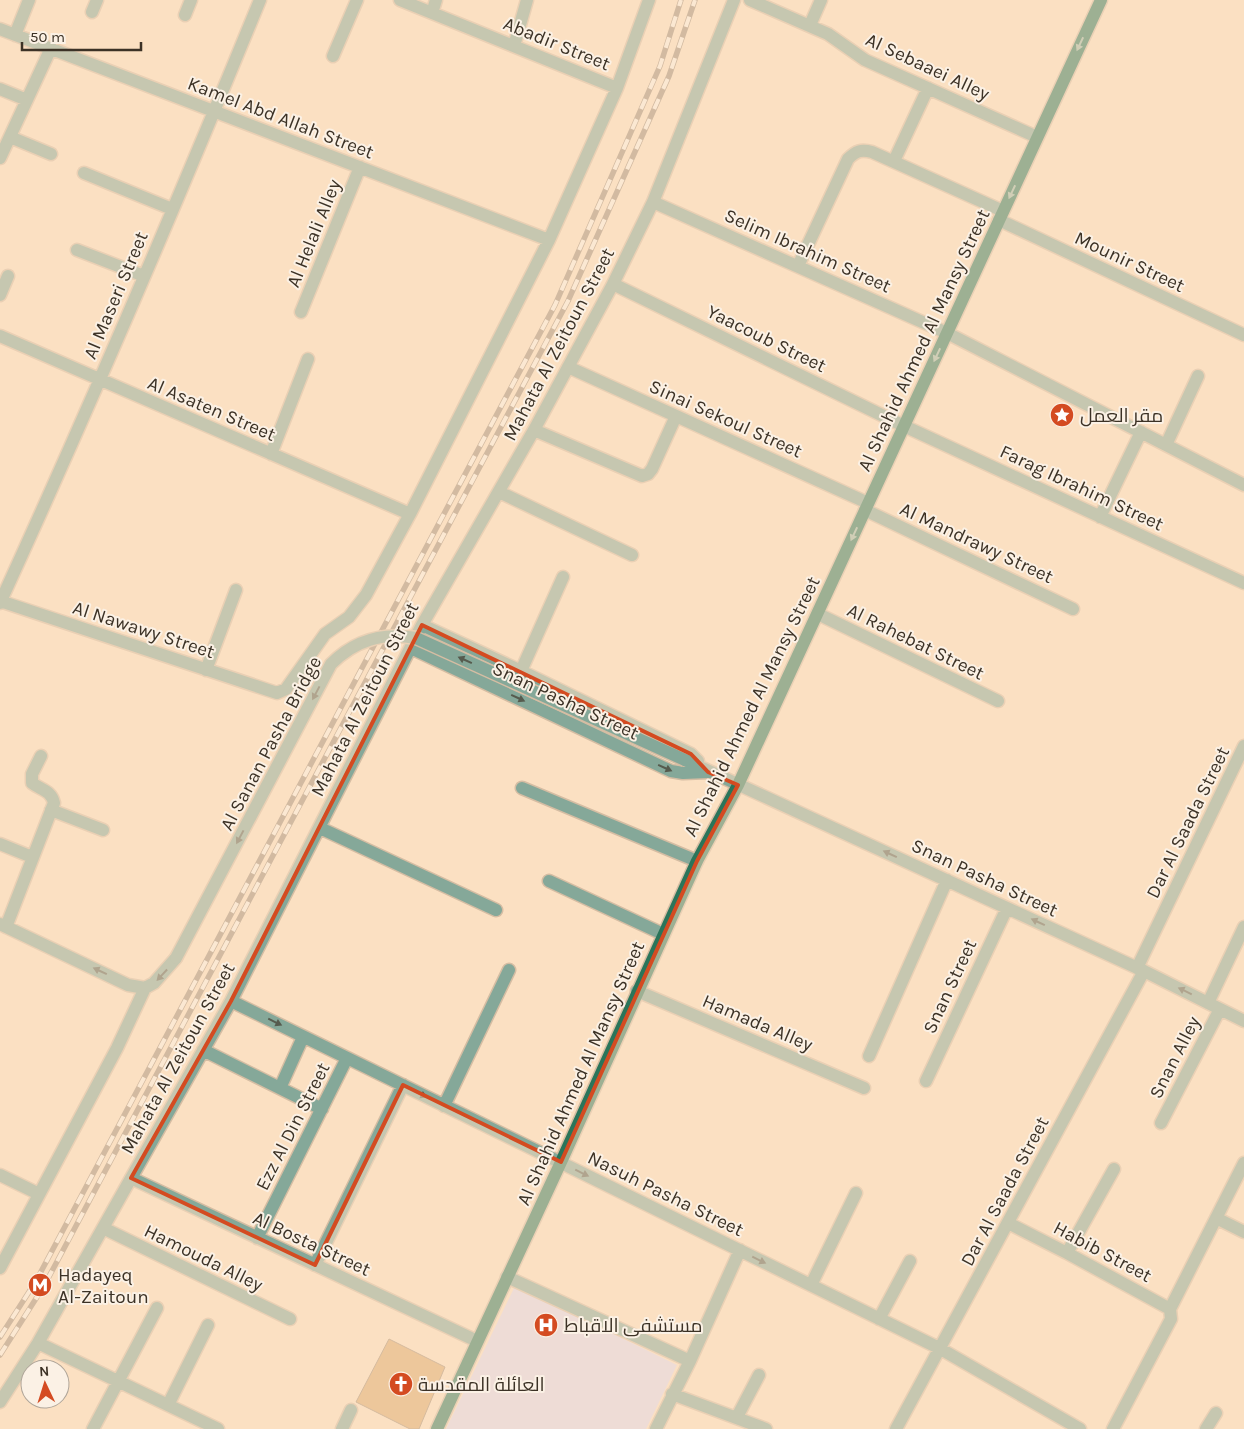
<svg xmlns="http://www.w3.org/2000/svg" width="1244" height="1429" font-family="Karla,Cairo,sans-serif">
<rect width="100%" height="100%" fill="#fbe0c2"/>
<path fill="#ded7ed" d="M515,1286L677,1365L646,1429H446Z"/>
<path fill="#dca86a" stroke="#a68e72" d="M389,1339L445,1367L419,1429H410L356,1402Z"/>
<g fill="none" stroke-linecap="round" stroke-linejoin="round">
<g stroke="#d5bda3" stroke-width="15">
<path id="minor" d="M400,0L617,88
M750,0L828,34L865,60L1037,137
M92,12L97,0
M432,13L436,0
M185,15L191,0
M810,25L821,0
M0,29L549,240
M15,35L29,0
M514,46L527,0
M333,56L357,0
M0,89L27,100
M10,137L51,154
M0,158L51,48
M894,161L928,88
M84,173L172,209
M653,202L947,333L1244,485
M999,220L1244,335
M77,250L144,276
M798,266L848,159C856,151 861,149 872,152L1003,211
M613,284L904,426L1244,583
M0,295L8,276
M301,312L360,167
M0,336L410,514
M568,367L868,503
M534,430L642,476L648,474L652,469L676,416
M1166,445L1198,376
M271,454L308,359
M499,492L632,555
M865,510L1073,609
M1100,517L1141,432
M0,601L277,693L286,689L325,634L349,617L366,595L410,514L549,240L617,88L649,0
M0,603C91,404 177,203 260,0
M818,614L998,701
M422,625L521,671L691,754L698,761
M411,648L671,771L683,773L708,772
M206,670L236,590
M521,671L563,577
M685,760L1144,971L1244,1021
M522,788L697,861
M51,810L103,830
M320,828L496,910
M0,844L32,857
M549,881L663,934
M0,924L128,985L145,988
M6,927L54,803C51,790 41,790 32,783V774L41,756
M1137,968L1244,746
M145,988L154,983L176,958
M637,991L864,1088
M231,1001L939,1348L1080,1429
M1208,1003L1244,927
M203,1050L322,1109
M869,1056L947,880
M926,1081L1007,908
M280,1088L303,1037
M444,1106L509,970
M1161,1123L1220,1009
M0,1175L39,1194
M131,1178L477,1341
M1216,1218L1244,1232
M1008,1223L1067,1253L1170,1309L1171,1319L1113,1429
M103,1228L290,1319
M257,1238L347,1058
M1067,1253L1114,1169
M315,1265L403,1085
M0,1268L117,1048L145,988
M507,1277L690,1361
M811,1285L856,1193
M1170,1309L1244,1163
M879,1319L910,1261
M38,1343L218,1429
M672,1394L766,1429
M0,1402L38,1343L231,1001L422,625L534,430L613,284L653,202L734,0
M168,1405L208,1325
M737,1417L759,1375
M93,1429L157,1308
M342,1429L351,1410
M656,1429L690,1361L740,1250
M896,1429L1144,971
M1206,1429L1216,1413"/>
</g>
<g stroke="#d5bda3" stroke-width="15">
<path id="major" d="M437,1429L561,1162L697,861L738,785L1101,0"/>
</g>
<use href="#minor" stroke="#85a899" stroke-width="12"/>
<use href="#major" stroke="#2a755a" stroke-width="12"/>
<g stroke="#a08d78" stroke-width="5.5">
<path id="rail" d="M0,1337L36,1281L555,305L660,66L681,0
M0,1355L44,1286L568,301L669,76L695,0"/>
</g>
<use href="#rail" stroke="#fbf1e5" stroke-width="4" stroke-dasharray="11" stroke-linecap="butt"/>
<g stroke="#d5bda3" stroke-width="15" stroke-linecap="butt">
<path id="minor-bridge" d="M176,958L331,664C355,640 382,632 416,638L685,760"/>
</g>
<use href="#minor-bridge" stroke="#85a899" stroke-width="12"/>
</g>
<defs><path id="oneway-solid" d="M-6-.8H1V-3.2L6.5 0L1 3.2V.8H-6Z" transform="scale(1.25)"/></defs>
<g fill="#9db9a6">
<use href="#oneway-solid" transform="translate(1080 44) rotate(115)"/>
<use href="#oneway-solid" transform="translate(1012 192) rotate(115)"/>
<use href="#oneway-solid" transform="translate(937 355) rotate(115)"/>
<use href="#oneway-solid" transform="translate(854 534) rotate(115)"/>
</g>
<g fill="#565b4e">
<use href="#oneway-solid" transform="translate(465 660) rotate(-156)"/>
<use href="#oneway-solid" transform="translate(316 693) rotate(118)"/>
<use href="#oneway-solid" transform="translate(518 698) rotate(25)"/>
<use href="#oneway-solid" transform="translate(665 768) rotate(24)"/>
<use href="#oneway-solid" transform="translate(240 837) rotate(118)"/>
<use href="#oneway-solid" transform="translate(890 854) rotate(-155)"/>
<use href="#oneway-solid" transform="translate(1038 922) rotate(-155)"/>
<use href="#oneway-solid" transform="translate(100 971) rotate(-155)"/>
<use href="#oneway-solid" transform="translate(162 975) rotate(133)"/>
<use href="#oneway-solid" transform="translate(1185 991) rotate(-154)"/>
<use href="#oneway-solid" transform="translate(275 1022) rotate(26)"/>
<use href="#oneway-solid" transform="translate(420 1094) rotate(26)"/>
<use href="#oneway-solid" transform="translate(582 1173) rotate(26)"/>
<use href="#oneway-solid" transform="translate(759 1260) rotate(26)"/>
</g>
<path d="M0 0H1244V1429H0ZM422,625L691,754L708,772L738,785L697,861L561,1162L403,1085L315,1265L131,1178L231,1001Z" fill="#fbe0c2" fill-opacity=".55" fill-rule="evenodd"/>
<path fill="none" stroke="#d44b21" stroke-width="4" stroke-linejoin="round" d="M422,625L691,754L708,772L738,785L697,861L561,1162L403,1085L315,1265L131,1178L231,1001Z"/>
<defs>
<g id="sight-disc" transform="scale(1.25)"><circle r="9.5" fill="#d44b21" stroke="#fbf1e5"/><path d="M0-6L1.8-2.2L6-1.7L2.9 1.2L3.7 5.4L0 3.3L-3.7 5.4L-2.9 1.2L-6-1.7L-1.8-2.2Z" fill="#fff"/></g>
<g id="metro-disc" transform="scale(1.25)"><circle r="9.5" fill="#d44b21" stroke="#fbf1e5"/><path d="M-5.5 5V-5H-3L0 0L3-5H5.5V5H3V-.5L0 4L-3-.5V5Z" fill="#fff"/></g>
<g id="hospital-disc" transform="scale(1.25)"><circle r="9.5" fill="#d44b21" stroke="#fbf1e5"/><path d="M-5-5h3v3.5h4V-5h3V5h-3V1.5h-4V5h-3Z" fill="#fff"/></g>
<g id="church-disc" transform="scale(1.25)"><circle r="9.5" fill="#d44b21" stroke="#fbf1e5"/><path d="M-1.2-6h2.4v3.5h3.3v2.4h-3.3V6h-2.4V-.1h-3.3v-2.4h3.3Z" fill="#fff"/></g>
</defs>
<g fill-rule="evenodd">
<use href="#sight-disc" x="1062" y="415"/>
<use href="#metro-disc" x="40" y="1285"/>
<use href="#hospital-disc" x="546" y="1325"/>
<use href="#church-disc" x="401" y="1384"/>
</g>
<g text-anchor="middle" stroke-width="4" stroke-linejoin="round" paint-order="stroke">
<g font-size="19" fill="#3c3226" stroke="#fbf1e5">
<text transform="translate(557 43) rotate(22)" y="7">Abadir Street</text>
<text transform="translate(928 66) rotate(25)" y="7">Al Sebaaei Alley</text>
<text transform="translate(281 117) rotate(21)" y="7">Kamel Abd Allah Street</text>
<text transform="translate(313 233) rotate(-68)" y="7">Al Helali Alley</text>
<text transform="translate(808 250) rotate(24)" y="7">Selim Ibrahim Street</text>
<text transform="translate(1130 261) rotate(25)" y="7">Mounir Street</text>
<text transform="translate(115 295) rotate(-67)" y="7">Al Maseri Street</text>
<text transform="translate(767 338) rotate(26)" y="7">Yaacoub Street</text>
<text transform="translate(923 340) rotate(-65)" y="7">Al Shahid Ahmed Al Mansy Street</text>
<text transform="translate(558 344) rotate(-62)" y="7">Mahata Al Zeitoun Street</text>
<text transform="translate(212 408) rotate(23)" y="7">Al Asaten Street</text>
<text transform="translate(726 418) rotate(24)" y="7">Sinai Sekoul Street</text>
<text transform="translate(1082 487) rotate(25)" y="7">Farag Ibrahim Street</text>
<text transform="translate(977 542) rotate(25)" y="7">Al Mandrawy Street</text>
<text transform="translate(144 629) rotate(18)" y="7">Al Nawawy Street</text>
<text transform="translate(916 641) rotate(26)" y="7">Al Rahebat Street</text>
<text transform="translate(364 699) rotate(-63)" y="7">Mahata Al Zeitoun Street</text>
<text transform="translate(566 700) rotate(25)" y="7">Snan Pasha Street</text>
<text transform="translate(751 706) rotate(-64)" y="7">Al Shahid Ahmed Al Mansy Street</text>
<text transform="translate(270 743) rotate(-62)" y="7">Al Sanan Pasha Bridge</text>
<text transform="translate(1187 822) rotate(-64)" y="7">Dar Al Saada Street</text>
<text transform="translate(985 877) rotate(25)" y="7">Snan Pasha Street</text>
<text transform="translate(949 986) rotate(-65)" y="7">Snan Street</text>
<text transform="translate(758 1022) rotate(23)" y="7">Hamada Alley</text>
<text transform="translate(1174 1057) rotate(-63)" y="7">Snan Alley</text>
<text transform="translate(177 1058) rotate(-61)" y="7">Mahata Al Zeitoun Street</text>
<text transform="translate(580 1073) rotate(-66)" y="7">Al Shahid Ahmed Al Mansy Street</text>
<text transform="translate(292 1126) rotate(-63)" y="7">Ezz Al Din Street</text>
<text transform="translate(1004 1191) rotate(-62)" y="7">Dar Al Saada Street</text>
<text transform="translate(666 1193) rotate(26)" y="7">Nasuh Pasha Street</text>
<text transform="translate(312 1243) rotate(25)" y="7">Al Bosta Street</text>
<text transform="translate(1103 1251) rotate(28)" y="7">Habib Street</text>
<text transform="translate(204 1257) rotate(26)" y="7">Hamouda Alley</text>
</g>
<g font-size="19" fill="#3c3226" stroke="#fbf1e5" text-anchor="start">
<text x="1080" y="422">مقر العمل</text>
<text x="58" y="1281">Hadayeq<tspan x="58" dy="22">Al-Zaitoun</tspan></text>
<text x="564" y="1332">مستشفى الاقباط</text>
<text x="418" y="1391">العائلة المقدسة</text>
</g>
</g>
<g transform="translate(45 1384) rotate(356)"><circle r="24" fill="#fbf1e5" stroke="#afa599"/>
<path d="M0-4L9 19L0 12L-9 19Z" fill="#d44b21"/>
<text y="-8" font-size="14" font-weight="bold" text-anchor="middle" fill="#3c3226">N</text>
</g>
<path d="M22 42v8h119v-8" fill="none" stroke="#3c3226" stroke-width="2.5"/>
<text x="30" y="42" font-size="15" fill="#3c3226" stroke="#fbf1e5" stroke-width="4" paint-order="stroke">50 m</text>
</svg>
